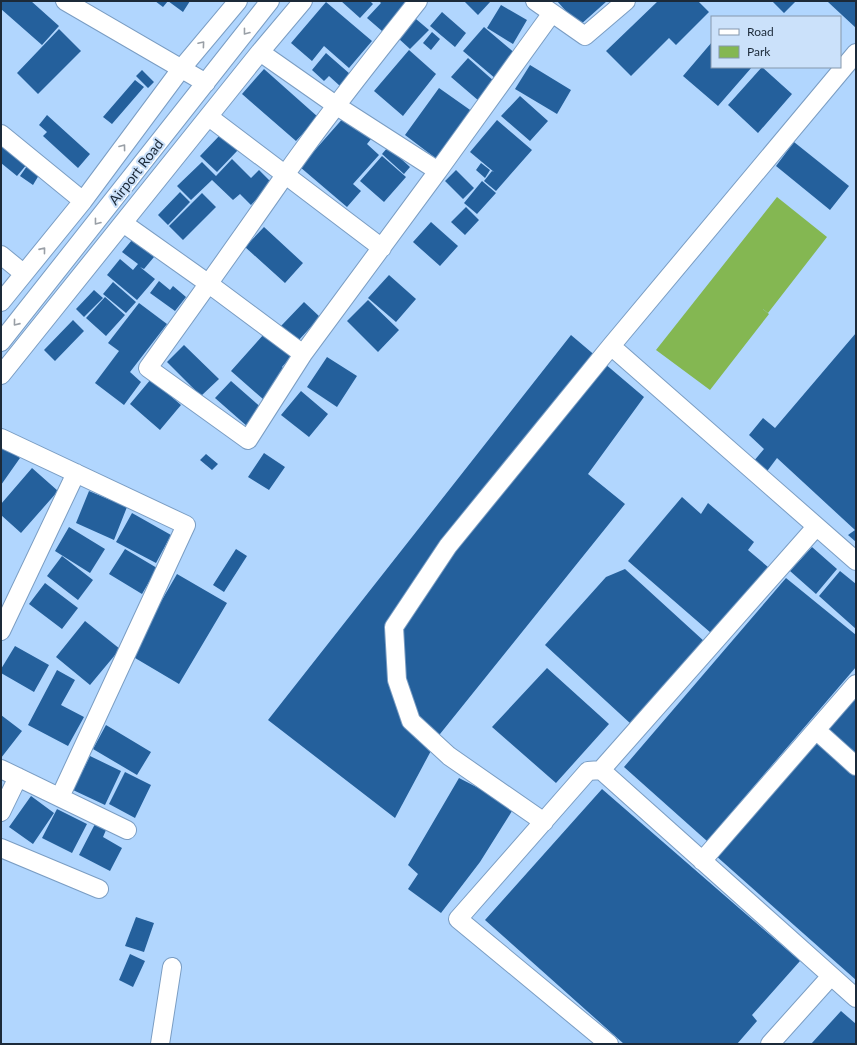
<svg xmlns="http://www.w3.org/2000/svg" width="857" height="1045" font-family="Lato,sans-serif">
<rect width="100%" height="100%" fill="#b1d6fe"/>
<path fill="#84b752" d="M777,197L827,237L768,313L746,296L769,314L710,390L656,350Z"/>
<path fill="#24609c" d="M2,1H31L59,26L42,45L1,9Z
M155,1H190L183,12L168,1L163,7Z
M341,1H370L373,4L360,18Z
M379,1H403L406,4L382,31L367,18L381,3Z
M464,1H491L478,15Z
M557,1H607L579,26Z
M658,1H698L709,12L676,45L669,38L631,76L606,51Z
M772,1H796L784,13Z
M829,1H856V28L828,2Z
M326,2L372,41L349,68L324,46L312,61L291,43Z
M501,5L527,20L513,44L487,28Z
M442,12L466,33L455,47L430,26Z
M416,19L429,30L410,49L398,38Z
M484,27L517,55L496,79L463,51Z
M59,29L81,51L38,94L17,73Z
M432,32L440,39L431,50L423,43Z
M712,42V67H752L718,106L683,76Z
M409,50L436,74L403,116L374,91Z
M326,53L350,74L340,86L329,76L324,81L312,70Z
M468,58L495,82L479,101L451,77Z
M530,65L571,90L557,114L515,89Z
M762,67L792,94L758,133L728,105Z
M264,69L318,117L296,141L242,94Z
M142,70L154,82L148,88L136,76Z
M135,80L144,87L112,124L103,117Z
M439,88L473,112L438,160L405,135Z
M520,96L548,121L530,141L501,116Z
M47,115L90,154L78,168L43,136L47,132L39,125Z
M345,116L371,139L367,144L379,155L353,184L361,191L347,207L300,167Z
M497,120L532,150L496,191L484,181L492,171L494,172L470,152Z
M221,134L238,150L217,172L200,156Z
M1,141L28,163L17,176L1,163Z
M794,142L849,186L830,210L776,166Z
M388,147L410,167L404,174L382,154Z
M382,156L406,177L384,202L360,181Z
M232,159L251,178L259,170L272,183L251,205L240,194L233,200L212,180L191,200L177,186L202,162L216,176Z
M481,163L490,170L485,178L476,170Z
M27,166L39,175L33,185L20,176Z
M456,170L474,188L463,199L445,181Z
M482,181L496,193L477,214L464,203Z
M180,192L190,202L168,225L158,215Z
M202,193L216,207L183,240L169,226Z
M466,207L479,220L465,235L451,222Z
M431,222L458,246L440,266L413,242Z
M264,227L303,263L285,283L245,247Z
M132,240L154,257L144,269L140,267L155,279L137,300L107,275L120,259L133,270L138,264L122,252Z
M389,275L416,299L396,322L368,298Z
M159,281L170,290L173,286L186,297L175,311L150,293Z
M113,282L136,302L126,313L103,294Z
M94,290L103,298L84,317L76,309Z
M105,297L125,315L106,336L86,318Z
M368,300L399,330L378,352L347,321Z
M304,302L320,317L298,341L281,326Z
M139,303L167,324L130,372L141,382L124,405L95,383L119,351L108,343Z
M73,320L84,331L55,361L44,350Z
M856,333V542L848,535L855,530L777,458L765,474L753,462L764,449L749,435L763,418L775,428Z
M264,334L291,357L282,367L287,372L263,399L231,371Z
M571,335L644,397L588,474L625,504L440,734L395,818L268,720Z
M184,345L219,379L201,396L167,362Z
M327,357L357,376L337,407L307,387Z
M151,379L181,405L160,430L130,404Z
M231,381L264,410L248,427L215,398Z
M301,391L328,414L309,437L281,415Z
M1,445L20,458L1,485Z
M264,453L285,467L269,490L248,477Z
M206,454L218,464L212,470L200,460Z
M32,468L58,491L21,533L1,515V504Z
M89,491L127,507L114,540L76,523Z
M682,497L701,514L708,503L754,542L748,550L768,567L711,633L628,561Z
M132,513L171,535L156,563L116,542Z
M69,527L105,549L90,573L55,551Z
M812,547L837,569L816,594L790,571Z
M125,549L157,568L142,594L109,574Z
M236,549L247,556L224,592L213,585Z
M62,556L93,580L78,600L47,576Z
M625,569L705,642L631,724L545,645L606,577Z
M840,571L856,584V629L819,596Z
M177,574L227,603L179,684L130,655Z
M786,578L856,635V667L707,841L624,767Z
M45,583L78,608L62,629L29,604Z
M85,621L120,649L90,685L56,657Z
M15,646L49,665L34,692L1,673V669Z
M547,668L609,724L556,783L492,727Z
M57,670L75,680L61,705L84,717L68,746L28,725Z
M856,694V758L839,744L827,726Z
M1,715L22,731L1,758Z
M106,725L151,752L137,775L93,749Z
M815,740L856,776V980L715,855Z
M90,756L121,771L105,805L73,790Z
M125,772L151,785L135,818L109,804Z
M459,778L498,798L512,811L480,862L441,913L408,889L418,874L408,865Z
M602,789L800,961L752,1015L757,1021L737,1044H624L485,920Z
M31,796L54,813L33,844L9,827Z
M57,809L87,824L72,853L42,838Z
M95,824L106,830L103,837L122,848L110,871L79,855Z
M136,917L154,923L144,952L125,946Z
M130,954L145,961L133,987L119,980Z
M841,1011L856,1024V1044H811Z"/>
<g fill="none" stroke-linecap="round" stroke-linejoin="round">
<g stroke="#7a9dc3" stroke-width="20">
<path id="minor" d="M65,1L206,83
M535,1L585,36L626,1
M260,52L337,106L438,171L303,354
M209,117L382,248
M1,134L83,201
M438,171L552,13
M123,223L209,284L303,354L248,440L148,368C194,304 240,240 285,175C327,115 373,58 418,1
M1,255L23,273
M1,302L83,201L181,69L238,1
M1,342L270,1
M611,346L856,561
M1,375L260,52L303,1
M1,438L186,525L60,797
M1,631L76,473
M816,730L856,766
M1,769L127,830
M601,770L816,527
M1,812L18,777
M544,822L449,756L411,721L397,680L394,627L448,546L611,346L856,53
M1,848L99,889
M702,861L856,684
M160,1044L172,967
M609,1044L458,919L588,771L601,770L856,998
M770,1044L831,976"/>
</g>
<use href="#minor" stroke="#fff" stroke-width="18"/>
</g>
<defs><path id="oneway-chevron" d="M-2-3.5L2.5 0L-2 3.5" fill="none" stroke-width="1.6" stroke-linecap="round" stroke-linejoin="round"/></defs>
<g stroke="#999fa6">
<use href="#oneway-chevron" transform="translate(246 32) rotate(128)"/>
<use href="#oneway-chevron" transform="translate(202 44) rotate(-50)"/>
<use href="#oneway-chevron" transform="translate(123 147) rotate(-53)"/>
<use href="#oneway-chevron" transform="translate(97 222) rotate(128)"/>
<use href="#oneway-chevron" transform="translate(43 250) rotate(-51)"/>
<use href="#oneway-chevron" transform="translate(16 323) rotate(129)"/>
</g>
<g text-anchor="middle" stroke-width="4" stroke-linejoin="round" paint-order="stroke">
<g font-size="14" fill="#1c2a39" stroke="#cbe1fa">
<text transform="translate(136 172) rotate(-52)" y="5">Airport Road</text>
</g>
</g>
<rect width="857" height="1045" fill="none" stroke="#1c2a39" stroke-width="4"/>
<rect x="711" y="16" width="130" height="52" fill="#cbe1fa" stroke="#8598ad"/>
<rect x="719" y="29" width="20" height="6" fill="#ffffff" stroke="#8598ad"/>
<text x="747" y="36" font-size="12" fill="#1c2a39">Road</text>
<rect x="719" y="46" width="20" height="12" fill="#84b752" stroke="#8598ad"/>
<text x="747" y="56" font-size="12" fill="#1c2a39">Park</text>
</svg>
